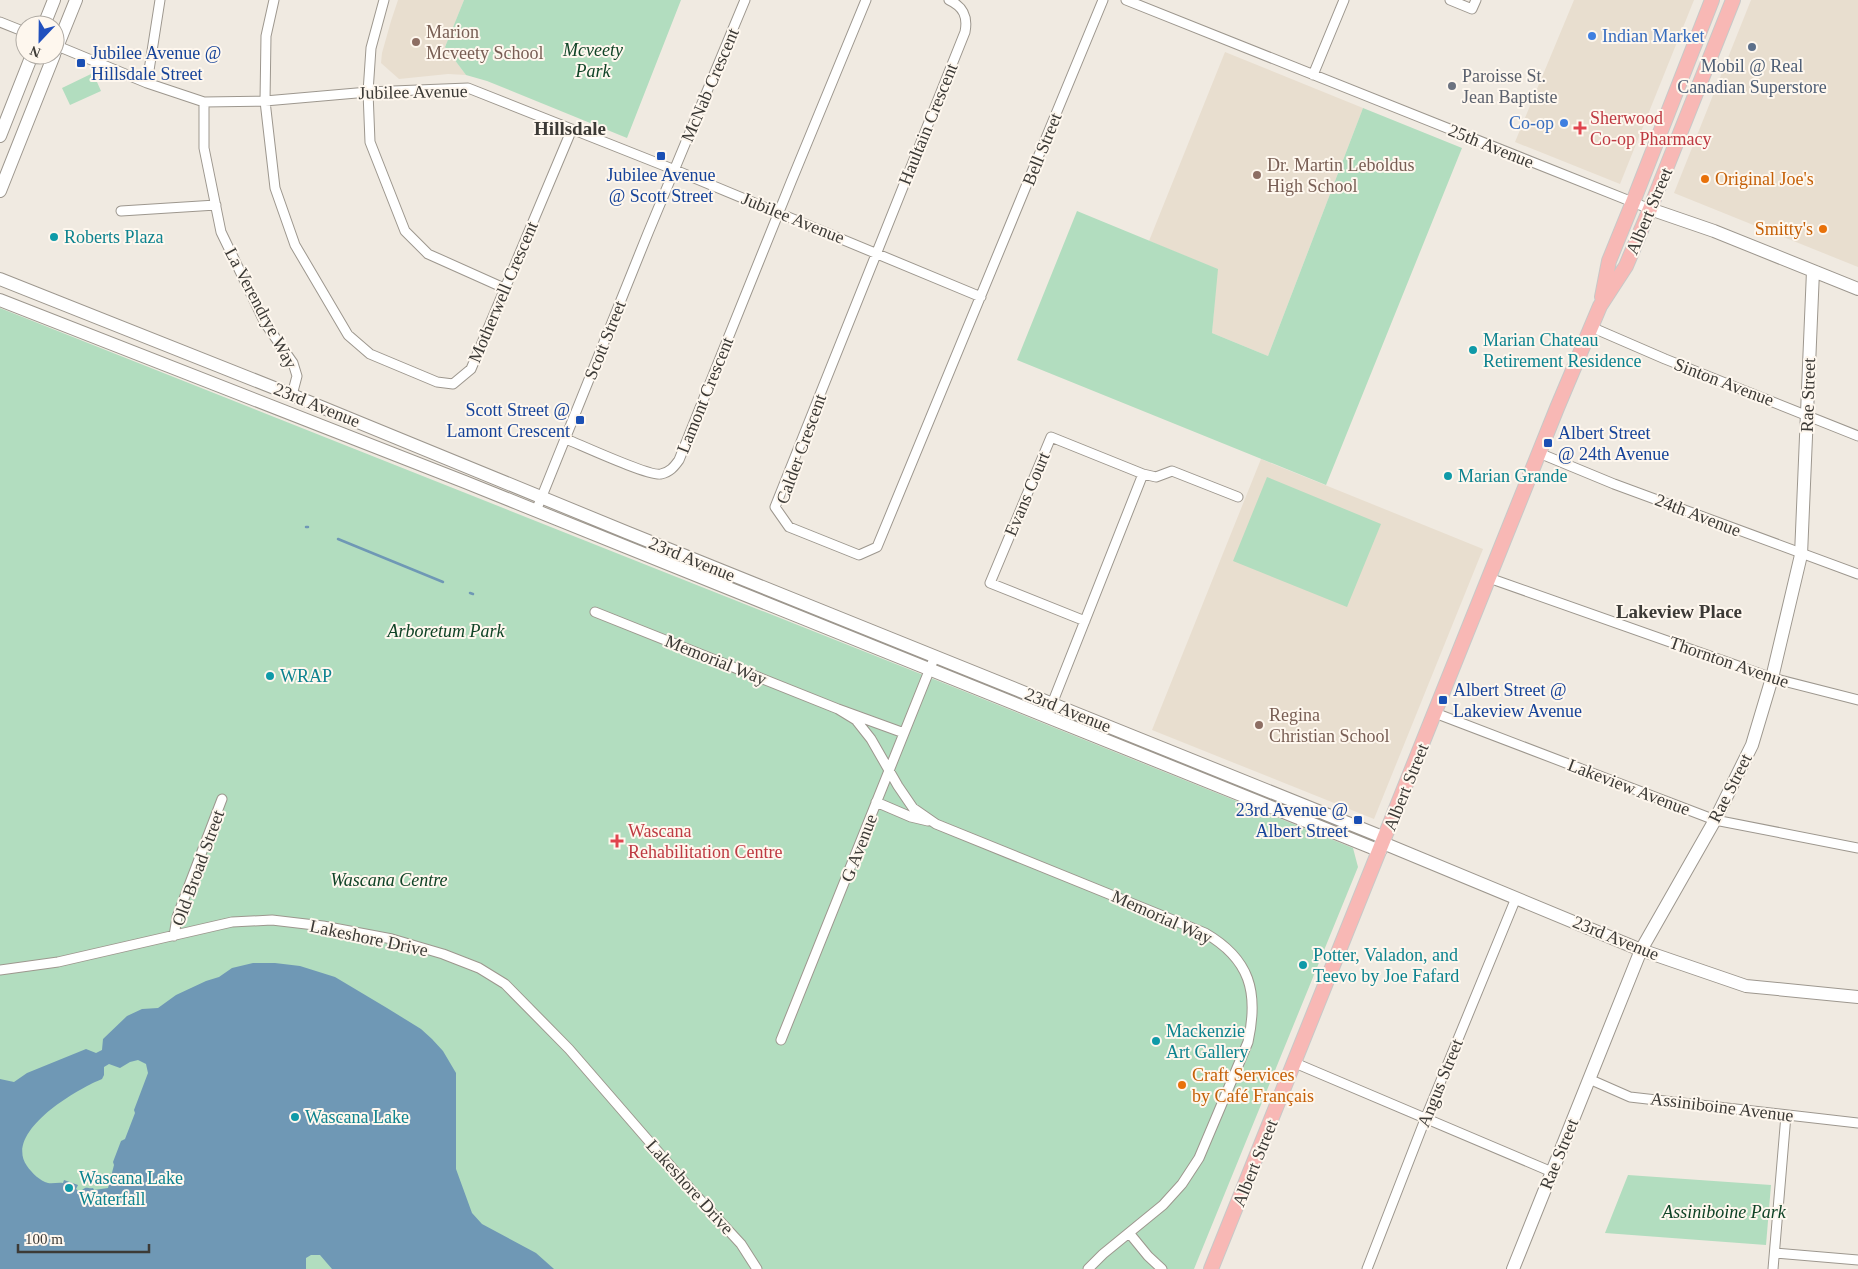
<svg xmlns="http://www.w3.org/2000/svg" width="1858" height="1269" font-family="Georgia,serif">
<rect width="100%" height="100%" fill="#f0eae1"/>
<path fill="#e8decf" d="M398,0H464L445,47L466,75L448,74L399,79L381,63L382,53L391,21Z
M1574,0H1694L1620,184L1515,142Z
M1751,0H1858V267L1674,193Z
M1225,52L1363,108L1268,356L1212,333L1217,269L1149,241Z
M1261,459L1483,549L1374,819L1152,730Z"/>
<path fill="#b2ddbf" d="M464,0H681L627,138L487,81L466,75L445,47Z
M93,73L101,91L70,105L62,88Z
M1363,108L1462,148L1326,485L1017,360L1077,211L1218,269L1212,333L1268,356Z
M0,308L941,682L1353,848L1358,867L1194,1269H0Z
M1267,477L1381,524L1347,607L1233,561Z
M1628,1175L1771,1185L1766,1245L1605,1233Z"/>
<path fill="#6f98b5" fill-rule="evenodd" d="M253,963H275L300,966L335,977L387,1008L421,1029L432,1039L443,1051L456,1073V1169L472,1213L482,1224L536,1253L554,1269H332L320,1255H311L306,1258V1269H0V1079L14,1082L27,1073L86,1049L96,1053L102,1050L103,1039L127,1016L142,1009L158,1008L176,995L206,981L219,977L232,968ZM138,1060L146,1064L148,1073L134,1110L135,1113L125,1139L121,1141L113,1162L114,1165L108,1188L94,1190L93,1188C90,1189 87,1187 85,1188C81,1190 81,1193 76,1189L78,1185L64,1180L63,1183C58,1182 53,1184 48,1183C40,1181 32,1173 27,1166C3,1132 77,1089 102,1079L104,1075V1067L109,1064L120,1068L130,1062Z"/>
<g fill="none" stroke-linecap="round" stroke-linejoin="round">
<path stroke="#6f98b5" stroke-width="2.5" d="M306,527H308
M338,539L443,582
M470,593L473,594"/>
<g stroke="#9d978e" stroke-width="11">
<path id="street" d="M274,0L266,36L265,101L275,188L295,245L348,335L370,354L437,382L453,384L471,369L572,129
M384,0L371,48L368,92L370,142L405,231L428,254L504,288
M949,0C964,7 968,17 965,32L775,507L789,527L859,555L877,547L1103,0
M1126,0L1650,209
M1450,0L1472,9L1476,0
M0,22L25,32
M55,45L147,83L204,102L265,101L368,92L468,88L675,170L981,297
M1313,75L1344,0
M147,83L160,0
M204,102V148L221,232L265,323L293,363L297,376L292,395
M121,211L216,205
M1591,327L1665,359L1858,436
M566,439C581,445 650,477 661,474C670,472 674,467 679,460L791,182L866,0
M1539,453L1614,484L1858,574
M536,511L648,233L745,0
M1489,578L1772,678L1858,700
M595,612L838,709L904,733
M1085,621L990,583L1051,437L1143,474L1156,477L1172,471L1238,497
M838,709L856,720L871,739L898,786L913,808L936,824L1205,933C1250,959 1259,992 1248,1042L1199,1158L1182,1184L1163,1205L1103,1254L1088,1269
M1050,709L1143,474
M1435,713L1715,820L1858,848
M876,802L911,817L928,821
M174,936L177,917L222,799
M0,970L58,962L232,922L272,920L323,926L392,939L443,954L479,968L505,984L569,1049L693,1192L741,1244L757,1269
M781,1040L935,656
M1295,1063L1552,1172
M1589,1079L1630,1097L1858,1123
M1130,1234L1148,1256L1162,1269
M1775,1253L1858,1260
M1367,1269L1426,1117L1516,898
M1773,1269L1786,1115"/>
</g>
<g stroke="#9d978e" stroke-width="14">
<path id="secondary" d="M44,25L54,0
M55,52L76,0
M0,136L32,55
M0,191L54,55
M1650,209L1714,231L1858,289
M0,279L292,395L626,532L1385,838
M0,300L465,482L1380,851
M1383,843L1641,950L1746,986L1858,997
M1513,1269L1641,950L1715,820L1752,745L1772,678L1801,555L1813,271"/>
</g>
<g stroke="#c8c8c7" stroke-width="16">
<path id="primary" d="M1602,297L1609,261L1633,202L1712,0
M1211,1269L1557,408L1600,306L1626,266L1650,209L1733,0"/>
</g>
<use href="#street" stroke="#fff" stroke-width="9"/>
<use href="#secondary" stroke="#fff" stroke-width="12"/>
<use href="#primary" stroke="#f8b8b5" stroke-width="14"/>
</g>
<g fill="#3f7fe0" stroke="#fef7ee" stroke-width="2">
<circle cx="1592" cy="36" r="5"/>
<circle cx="1564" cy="123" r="5"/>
</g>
<g fill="#8d6e63" stroke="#fef7ee" stroke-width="2">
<circle cx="416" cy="42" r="5"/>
<circle cx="1257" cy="175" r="5"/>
<circle cx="1259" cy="725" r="5"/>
</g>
<circle fill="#5c6f8a" stroke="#fef7ee" stroke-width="2" cx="1752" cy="47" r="5"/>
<g fill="#1a4fb4" stroke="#fef7ee" stroke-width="2">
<rect x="76" y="58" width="10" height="10" rx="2.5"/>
<rect x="656" y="151" width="10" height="10" rx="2.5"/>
<rect x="575" y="415" width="10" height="10" rx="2.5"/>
<rect x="1543" y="438" width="10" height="10" rx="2.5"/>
<rect x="1438" y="695" width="10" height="10" rx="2.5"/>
<rect x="1353" y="815" width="10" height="10" rx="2.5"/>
</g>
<circle fill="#6b7280" stroke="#fef7ee" stroke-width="2" cx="1452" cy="86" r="5"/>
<g fill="#e0444e" stroke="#fef7ee" stroke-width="2">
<path d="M1577.5 120.5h5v5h5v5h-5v5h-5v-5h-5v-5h5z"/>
<path d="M614.5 833.5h5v5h5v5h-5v5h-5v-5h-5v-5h5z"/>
</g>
<g fill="#e8710a" stroke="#fef7ee" stroke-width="2">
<circle cx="1705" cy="179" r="5"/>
<circle cx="1823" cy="229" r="5"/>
<circle cx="1182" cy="1085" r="5"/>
</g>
<g fill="#0f9aa8" stroke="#fef7ee" stroke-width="2">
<circle cx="54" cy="237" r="5"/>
<circle cx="1473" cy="350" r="5"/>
<circle cx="1448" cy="476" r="5"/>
<circle cx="270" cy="676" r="5"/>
<circle cx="1303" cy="965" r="5"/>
<circle cx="1156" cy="1041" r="5"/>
<circle cx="295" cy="1117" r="5"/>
<circle cx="69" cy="1188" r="5"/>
</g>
<g text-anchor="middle" stroke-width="4" stroke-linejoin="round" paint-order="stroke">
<g font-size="18" fill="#785e54" stroke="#fef7ee" text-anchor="start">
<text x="426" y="38">Marion<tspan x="426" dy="21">Mcveety School</tspan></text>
<text x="1267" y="171">Dr. Martin Leboldus<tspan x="1267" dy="21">High School</tspan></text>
<text x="1269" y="721">Regina<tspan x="1269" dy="21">Christian School</tspan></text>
</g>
<g font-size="18" fill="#366cbe" stroke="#fef7ee" text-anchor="start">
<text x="1602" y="42">Indian Market</text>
<text x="1554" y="129" text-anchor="end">Co-op</text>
</g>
<g font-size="18" font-style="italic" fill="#0f4326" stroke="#fef7ee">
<text x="593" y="56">Mcveety<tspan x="593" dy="21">Park</tspan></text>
<text x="446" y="637">Arboretum Park</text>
<text x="389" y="886">Wascana Centre</text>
<text x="1724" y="1218">Assiniboine Park</text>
</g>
<g font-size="18" fill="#164399" stroke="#fef7ee" text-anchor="start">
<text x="91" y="59">Jubilee Avenue @<tspan x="91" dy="21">Hillsdale Street</tspan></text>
<text x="661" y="181" text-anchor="middle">Jubilee Avenue<tspan x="661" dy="21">@ Scott Street</tspan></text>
<text x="570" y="416" text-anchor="end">Scott Street @<tspan x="570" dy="21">Lamont Crescent</tspan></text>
<text x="1558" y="439">Albert Street<tspan x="1558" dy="21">@ 24th Avenue</tspan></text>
<text x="1453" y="696">Albert Street @<tspan x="1453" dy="21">Lakeview Avenue</tspan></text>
<text x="1348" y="816" text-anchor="end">23rd Avenue @<tspan x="1348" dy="21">Albert Street</tspan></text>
</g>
<g font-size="18" fill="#4e5e75" stroke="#fef7ee">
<text x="1752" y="72">Mobil @ Real<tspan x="1752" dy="21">Canadian Superstore</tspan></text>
</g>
<g font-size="18" fill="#5b616d" stroke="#fef7ee" text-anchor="start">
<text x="1462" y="82">Paroisse St.<tspan x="1462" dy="21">Jean Baptiste</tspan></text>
</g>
<g font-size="18" fill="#3c3a36" stroke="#fef7ee">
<text transform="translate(710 85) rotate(-67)" y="6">McNab Crescent</text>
<text transform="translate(413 92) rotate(-1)" y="6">Jubilee Avenue</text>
<text transform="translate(928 124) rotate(-68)" y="6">Haultain Crescent</text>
<text transform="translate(1491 146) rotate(22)" y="6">25th Avenue</text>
<text transform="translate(1042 149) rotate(-68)" y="6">Bell Street</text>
<text transform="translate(1649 211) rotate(-67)" y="6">Albert Street</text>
<text transform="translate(793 218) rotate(22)" y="6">Jubilee Avenue</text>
<text transform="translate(503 292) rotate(-67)" y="6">Motherwell Crescent</text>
<text transform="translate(261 308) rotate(62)" y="6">La Verendrye Way</text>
<text transform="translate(605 340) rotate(-68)" y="6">Scott Street</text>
<text transform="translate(1724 382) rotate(21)" y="6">Sinton Avenue</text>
<text transform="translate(705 395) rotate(-68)" y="6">Lamont Crescent</text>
<text transform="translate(1808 395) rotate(-88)" y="6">Rae Street</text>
<text transform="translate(317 405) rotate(22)" y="6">23rd Avenue</text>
<text transform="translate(801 449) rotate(-70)" y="6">Calder Crescent</text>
<text transform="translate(1027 494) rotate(-67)" y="6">Evans Court</text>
<text transform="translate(1698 515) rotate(21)" y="6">24th Avenue</text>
<text transform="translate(692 559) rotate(22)" y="6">23rd Avenue</text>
<text transform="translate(716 660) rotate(22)" y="6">Memorial Way</text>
<text transform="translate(1729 662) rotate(19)" y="6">Thornton Avenue</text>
<text transform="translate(1068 710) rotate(22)" y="6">23rd Avenue</text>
<text transform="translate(1406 787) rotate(-68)" y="6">Albert Street</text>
<text transform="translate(1629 787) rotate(21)" y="6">Lakeview Avenue</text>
<text transform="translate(1730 788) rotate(-63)" y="6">Rae Street</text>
<text transform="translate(859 848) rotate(-69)" y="6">G Avenue</text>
<text transform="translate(198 868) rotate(-70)" y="6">Old Broad Street</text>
<text transform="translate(1162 917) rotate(24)" y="6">Memorial Way</text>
<text transform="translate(369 938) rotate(12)" y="6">Lakeshore Drive</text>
<text transform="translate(1616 938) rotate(22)" y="6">23rd Avenue</text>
<text transform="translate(1440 1083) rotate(-68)" y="6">Angus Street</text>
<text transform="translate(1722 1107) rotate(7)" y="6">Assiniboine Avenue</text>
<text transform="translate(1559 1154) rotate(-68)" y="6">Rae Street</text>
<text transform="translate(1255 1163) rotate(-68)" y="6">Albert Street</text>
<text transform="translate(690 1187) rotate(48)" y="6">Lakeshore Drive</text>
</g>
<g font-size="18" fill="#be3a42" stroke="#fef7ee" text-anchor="start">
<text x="1590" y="124">Sherwood<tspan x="1590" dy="21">Co-op Pharmacy</tspan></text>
<text x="628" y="837">Wascana<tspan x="628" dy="21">Rehabilitation Centre</tspan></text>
</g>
<g font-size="18" fill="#c56008" stroke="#fef7ee" text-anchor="start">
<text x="1715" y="185">Original Joe's</text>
<text x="1813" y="235" text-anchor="end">Smitty's</text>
<text x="1192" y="1081">Craft Services<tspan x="1192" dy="21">by Café Français</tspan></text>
</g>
<g font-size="18" fill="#0d838f" stroke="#fef7ee" text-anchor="start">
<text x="64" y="243">Roberts Plaza</text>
<text x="1483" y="346">Marian Chateau<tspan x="1483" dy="21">Retirement Residence</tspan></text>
<text x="1458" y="482">Marian Grande</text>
<text x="280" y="682">WRAP</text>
<text x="1313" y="961">Potter, Valadon, and<tspan x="1313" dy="21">Teevo by Joe Fafard</tspan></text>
<text x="1166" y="1037">Mackenzie<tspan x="1166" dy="21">Art Gallery</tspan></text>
<text x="305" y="1123">Wascana Lake</text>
<text x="79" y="1184">Wascana Lake<tspan x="79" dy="21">Waterfall</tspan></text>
</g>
<g font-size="19" font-weight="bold" fill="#3c3a36" stroke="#fef7ee">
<text x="570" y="135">Hillsdale</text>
<text x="1679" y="618">Lakeview Place</text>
</g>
</g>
<g transform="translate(40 40) rotate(202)"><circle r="24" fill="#fef7ee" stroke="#b0aba4"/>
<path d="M0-4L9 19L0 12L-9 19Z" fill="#2150be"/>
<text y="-8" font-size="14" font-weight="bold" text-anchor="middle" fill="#3c3a36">N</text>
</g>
<path d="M18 1244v8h131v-8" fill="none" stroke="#3c3a36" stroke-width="2.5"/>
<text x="25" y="1244" font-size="15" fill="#3c3a36" stroke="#fef7ee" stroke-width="4" paint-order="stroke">100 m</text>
</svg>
